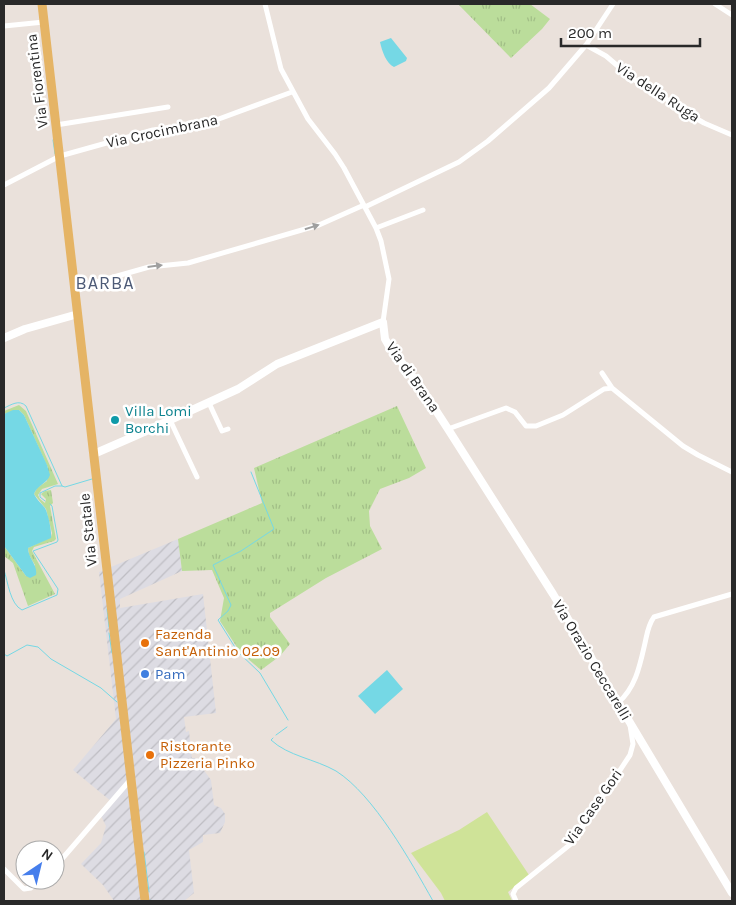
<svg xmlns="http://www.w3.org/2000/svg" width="736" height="905" font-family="Karla,sans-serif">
<defs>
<pattern id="industrial-furrows" width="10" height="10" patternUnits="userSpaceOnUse" patternTransform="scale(1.25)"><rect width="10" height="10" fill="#dddce3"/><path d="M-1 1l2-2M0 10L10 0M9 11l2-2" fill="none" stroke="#bebdc3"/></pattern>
<pattern id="grass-tufts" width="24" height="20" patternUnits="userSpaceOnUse" patternTransform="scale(1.25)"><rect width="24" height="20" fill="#bbdd9b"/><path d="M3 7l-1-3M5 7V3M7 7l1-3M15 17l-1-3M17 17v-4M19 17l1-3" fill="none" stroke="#a1be86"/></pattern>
</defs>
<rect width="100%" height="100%" fill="#eae1db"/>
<path fill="url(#industrial-furrows)" d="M178,539L182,571L120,599V608L203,594L216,713L184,717L186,732L189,731L192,758H195L211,780L214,805L221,808L225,814V822L220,833L203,835V842L189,850L194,893L184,901H114L103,885L81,864L101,843L106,826L101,816L112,802L73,770L116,719L99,572Z"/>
<path fill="url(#grass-tufts)" d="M458,4H530L550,19L542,29L511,58Z
M19,405L26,411L58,484L42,489L38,495L40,499L45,503L46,499L41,494L45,491L51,490L53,503L50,506L56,539L54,541L34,547L32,551L55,594L28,606L13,563L4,556V546L26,576L35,565L29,555L28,548L51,537L52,533L46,509L34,494L37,488L47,481L48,468L24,415L19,410L4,414V411Z
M397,406L426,468L409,478L380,489L369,511L370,526L382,549L326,578L270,613V617L290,644L280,656L261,670L240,652L220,621L224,598L212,570L182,571L178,539L262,503L254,468Z"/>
<path fill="#cfe398" d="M487,812L529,875L508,892L512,901H445L441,893L411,853L459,830Z"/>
<path fill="#75d8e5" d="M391,38L407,58L406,61L394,67C386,63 382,51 380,42Z
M13,410H19L24,415L47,465L50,475C47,484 37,485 34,494C37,500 41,503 45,508C48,513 52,532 51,538L28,548C28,558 38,565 36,575L30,578L26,576L4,546V414Z
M387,670L403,689L375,714L358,696Z"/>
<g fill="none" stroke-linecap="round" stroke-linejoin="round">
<path stroke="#75d8e5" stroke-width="1" d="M53,140L55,154
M4,408C11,405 19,399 26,406L62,486L65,487L92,479
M251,472L274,529L241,551L213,565L231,605L228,611L218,620L238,652L260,673L288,720
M45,501L40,497V493L55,486H62
M4,570C8,582 10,604 22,610L57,595L58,589L33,551L57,542L58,540L52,506L50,504
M107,609L109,627
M109,633L112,653
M4,654L7,656L27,645L38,647L51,659L101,688L117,702
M276,735L287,727
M273,738L271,740C288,756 315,759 336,771C374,795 411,862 433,901
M144,852L149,892
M150,900V901"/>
<path stroke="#fff" stroke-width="5" d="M265,4L281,69L308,119L335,154L344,168L376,228L381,241L389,279L383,322
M715,4L732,15
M4,26L44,22
M586,45L606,56L633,79L659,94L685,112L704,123L732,135
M56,125L168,107
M4,185L60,156L153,130L208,123L292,92
M365,207L459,162L488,141L549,88L586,45L613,4
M376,228L423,210
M75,292L96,282L149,267L188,263L319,225L364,205
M602,373L612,388L683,446L698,455L732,472
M209,403L222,431L228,429
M170,420L197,477
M448,429L506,408L515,412L526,426H536L563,415L604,389L612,388
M618,703C636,687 640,665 645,643C647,634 648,625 654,617L732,594
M55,867L131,779
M4,869L24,889L31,888L40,880
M516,901L513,894L516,888L572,843L630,755L633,744L630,725"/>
<path stroke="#fff" stroke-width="8" d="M4,338L25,329L78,314
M93,452L96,453L135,436L238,389L277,364L383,322L385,339L389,346L420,386L448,429L553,594L732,893"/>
<path stroke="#e5b465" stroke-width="9" d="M42,4L145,901"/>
</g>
<defs><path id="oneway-solid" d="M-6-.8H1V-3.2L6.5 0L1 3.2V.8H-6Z" transform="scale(1.25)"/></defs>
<g fill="#9f9f9f">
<use href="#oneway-solid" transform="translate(312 227) rotate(-17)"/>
<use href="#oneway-solid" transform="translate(155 266) rotate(-7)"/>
</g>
<circle fill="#0f9aa8" stroke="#fff" stroke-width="2" cx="115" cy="420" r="5"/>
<g fill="#e8710a" stroke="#fff" stroke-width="2">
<circle cx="145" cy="643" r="5"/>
<circle cx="150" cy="755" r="5"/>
</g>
<circle fill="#3f7fe0" stroke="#fff" stroke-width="2" cx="145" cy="674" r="5"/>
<g text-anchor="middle" stroke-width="5" stroke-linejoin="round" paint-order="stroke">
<g font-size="15" fill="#292929" stroke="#fff">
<text transform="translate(37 81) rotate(-97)" y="5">Via Fiorentina</text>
<text transform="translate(658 92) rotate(33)" y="5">Via della Ruga</text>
<text transform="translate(162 131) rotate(-12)" y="5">Via Crocimbrana</text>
<text transform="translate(413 377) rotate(55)" y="5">Via di Brana</text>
<text transform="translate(88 530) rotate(-96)" y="5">Via Statale</text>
<text transform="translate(592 660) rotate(59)" y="5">Via Orazio Ceccarelli</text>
<text transform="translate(593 807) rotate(-55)" y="5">Via Case Gori</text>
</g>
<g font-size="15" fill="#0d838f" stroke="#fff" text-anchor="start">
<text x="125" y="416">Villa Lomi<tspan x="125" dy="17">Borchi</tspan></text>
</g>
<g font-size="15" fill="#c56008" stroke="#fff" text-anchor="start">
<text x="155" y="639">Fazenda<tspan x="155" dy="17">Sant'Antinio 02.09</tspan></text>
<text x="160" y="751">Ristorante<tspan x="160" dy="17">Pizzeria Pinko</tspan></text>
</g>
<g font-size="15" fill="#366cbe" stroke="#fff" text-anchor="start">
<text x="155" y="679">Pam</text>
</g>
<g font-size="18" letter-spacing="1" fill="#4d5a76" stroke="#fff">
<text x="105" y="289">BARBA</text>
</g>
</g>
<rect width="736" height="905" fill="none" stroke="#292929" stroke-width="10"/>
<g transform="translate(40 865) rotate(35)"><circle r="24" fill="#ffffff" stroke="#a9a9a9"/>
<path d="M0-4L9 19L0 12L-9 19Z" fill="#467eec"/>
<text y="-8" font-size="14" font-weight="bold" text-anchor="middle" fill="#292929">N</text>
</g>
<path d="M561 38v8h139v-8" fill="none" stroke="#292929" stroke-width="2.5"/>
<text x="568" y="38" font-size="15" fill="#292929" stroke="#ffffff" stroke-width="4" paint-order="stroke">200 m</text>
</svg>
